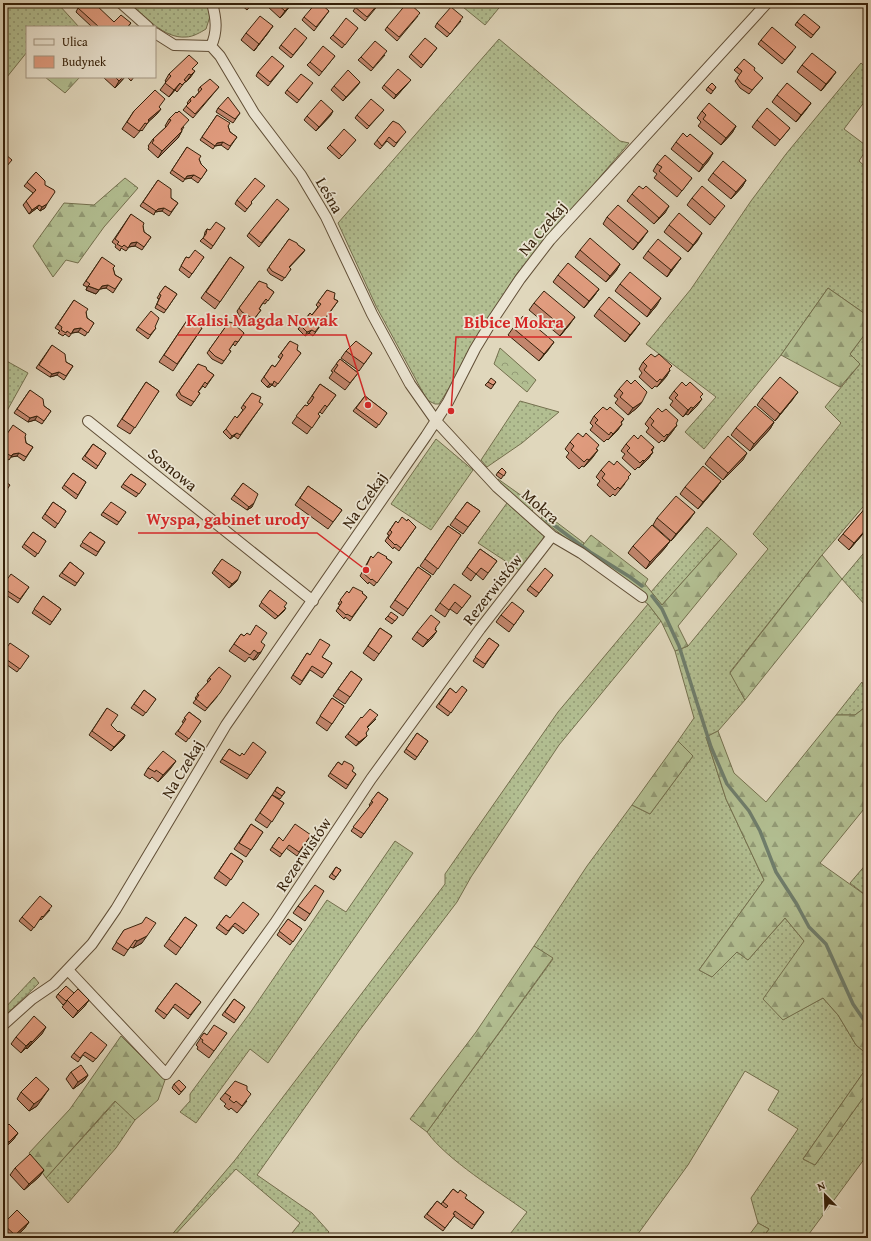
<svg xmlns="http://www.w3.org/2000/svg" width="871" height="1241" font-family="'Gentium Book Plus',serif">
<defs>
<pattern id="grass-dots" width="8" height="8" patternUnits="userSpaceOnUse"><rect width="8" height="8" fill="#b2be91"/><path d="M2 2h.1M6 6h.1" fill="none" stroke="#929a75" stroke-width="1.8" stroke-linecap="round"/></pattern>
<pattern id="forest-firs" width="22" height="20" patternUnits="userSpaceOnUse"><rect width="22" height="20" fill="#b2be91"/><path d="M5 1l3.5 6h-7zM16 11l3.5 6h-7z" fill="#929a75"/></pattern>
<pattern id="park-crowns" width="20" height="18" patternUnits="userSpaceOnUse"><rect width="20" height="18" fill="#b2be91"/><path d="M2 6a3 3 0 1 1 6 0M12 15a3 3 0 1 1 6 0" fill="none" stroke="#929a75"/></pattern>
</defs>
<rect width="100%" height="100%" fill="#e0d7bc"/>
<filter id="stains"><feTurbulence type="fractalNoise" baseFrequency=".005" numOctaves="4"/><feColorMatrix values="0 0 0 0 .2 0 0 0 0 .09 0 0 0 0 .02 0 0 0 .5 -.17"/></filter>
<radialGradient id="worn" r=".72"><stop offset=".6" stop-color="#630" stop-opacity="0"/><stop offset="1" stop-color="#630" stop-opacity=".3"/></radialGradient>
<path fill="url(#grass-dots)" stroke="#74704e" d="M6,3H60L59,5L79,27H27V52L3,82V9H5Z
M129,3H209L211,13L206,29C201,32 193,37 186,37C164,39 145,16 129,3Z
M458,3H503L485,25Z
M499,39L620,141L629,143L516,275L493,311L453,382L439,404H435L427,400L376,306L338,223Z
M861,63L868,69V97L844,129L868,147L859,161L868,169V316L828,288L781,355L704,449L685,432L716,397L646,344L691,289L751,201L786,154Z
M868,330V501L822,555L730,672L745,700L718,731L706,737L726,799L764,880L699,970L712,977L737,952L748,960L785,918L804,941L784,1019L823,998L838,1015L856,1045L868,1055V1077L863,1073L803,1159L815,1165L868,1091V1154L806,1238H762L769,1229L758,1223L751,1198L798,1129L768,1110L779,1091L745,1071L688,1165L635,1238H507L527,1212C498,1191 447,1160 427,1132L553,959L534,946L587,866L632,805L650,814L693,756L678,741L694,718L675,651L688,646L768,549L753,534L841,423L825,407L860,364L850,354Z
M3,359L28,373L3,418Z
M520,401L559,412L522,443L487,467L481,460Z
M436,439L473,470L431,530L391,504Z
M498,479L536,506L532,511L497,482Z
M507,503L544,536L539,549L519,570L478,543Z
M543,512L584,543L580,549L541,519Z
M707,527L721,539L662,605L651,592Z
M868,548V601L865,605L842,579Z
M648,604L661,621L559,745L471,877L457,902L359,1031L257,1175L312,1213L329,1232L324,1238H288L300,1223L236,1169L172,1238H169L235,1160L445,884V874L558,712Z
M862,682L868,697V705L855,715H836Z
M395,841L413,853L268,1063L250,1049L196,1123L180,1112L190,1101V1094L250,1013L327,900L346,912Z
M868,862V897L850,883Z
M34,977L39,983L3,1018V1010Z
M116,1101L135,1120L116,1148L68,1203L46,1178Z"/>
<path fill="url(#forest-firs)" stroke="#74704e" d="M45,77H80L65,93Z
M125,178L138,188L104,227L78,263L66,260L53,277L33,246L64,203L94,205Z
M828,288L868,316V330L850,354L860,364L840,387L781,355Z
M591,535L648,579L645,584L662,605L721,539L737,554L678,626L688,646L675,651L661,621L648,604L575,555Z
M822,555L842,579L745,700L730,673Z
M868,705V804L820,863L868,897V1055L856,1045L838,1015L823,998L783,1020L763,999L804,941L785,918L748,960L737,952L712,977L699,970L764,880L726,799L706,737L718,731L734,773L766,802L836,715H855Z
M678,741L693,756L650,814L632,805Z
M534,946L553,958L427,1132L410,1119L476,1032Z
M121,1036L165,1080L158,1100L135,1120L115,1101L46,1178L29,1153L70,1109Z
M863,1073L868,1077V1091L815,1165L803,1159Z
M758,1223L769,1229L762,1238H747Z"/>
<path fill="url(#park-crowns)" stroke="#74704e" d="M500,348L536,380L527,392L494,364Z"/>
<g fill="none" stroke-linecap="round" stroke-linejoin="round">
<path stroke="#6f7d6b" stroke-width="3.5" d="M547,520L590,552L630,577L642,586
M652,596L662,609L679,646L711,747L727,784L749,811L760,831L776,872L796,903L809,927L826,944L853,1004L868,1026"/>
<g stroke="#604e36" stroke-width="12">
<path id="street" d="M121,3L148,27
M155,33L174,45L211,46
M211,46L220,56L254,113L301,175L326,217L372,314L410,384L436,421L497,487L552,536L581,553L642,597
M211,46C218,31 216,18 212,3
M88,421L313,601
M68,970L166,1074L275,923L371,779L480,629L552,536
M3,1025L32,999L54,984L92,944L116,909L226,725L426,436L448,402L475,349L492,321L520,279L550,240L767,3"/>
</g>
<use href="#street" stroke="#ebe5d3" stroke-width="10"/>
</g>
<path fill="#c2866d" stroke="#36210a" d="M239,3H253L247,10Z
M269,3H293L280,18L267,6Z
M359,3H380L365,21L353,11Z
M78,8L114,22L131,23L128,27H92L76,12Z
M329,11L314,31L302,20L304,17Z
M418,16L397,41L385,30L387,27Z
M461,21L447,37L435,27L437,23Z
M797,22L820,27L811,38L795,25Z
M358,28L342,48L330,38L333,35Z
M246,33H268L254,51L241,40Z
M761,40L793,51L782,64L758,44Z
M304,42L291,58L279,48L281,45Z
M437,48L421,68L409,57L411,54Z
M385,55L371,71L358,60L361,57Z
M335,56L319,76L307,65L310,62Z
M802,65L831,79L821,91L797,72Z
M284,66L268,86L256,76L258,72Z
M737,67L754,70L760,81L749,94L740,88L735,81L740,75L734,70Z
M193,70L190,78L186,82H185L177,92L175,90L169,97L160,90L166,82L165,81L169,74Z
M103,77H125L115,88Z
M127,77H134L131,81Z
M411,80L394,99L382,88L384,85Z
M358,85L343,101L331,90L334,86Z
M200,87H219L193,118L183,110L188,104L187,103L190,99L194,98L199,92L198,90Z
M310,87L297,103L285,93L287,90Z
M708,87H716L711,94L706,90Z
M777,95L811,103L796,122L772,102Z
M159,107L161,109L156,115L149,121L142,131L141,130L134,138L122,129L134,111Z
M218,108L240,113L233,123L216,112Z
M384,110L367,129L355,118L357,115Z
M702,111L736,126L732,133L721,145L698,126L701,122L697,118Z
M217,115L228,126L230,132L237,137L228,150L221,145L215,146L213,149L200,140Z
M331,115L316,131L304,120L307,116Z
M169,119L184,127L182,130L178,138L158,158L148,149L149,147L148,146L153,139L166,127L165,126Z
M757,120L790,128L775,146L752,127Z
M393,121L403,135L394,147L387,141L380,149L374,144Z
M356,140L339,159L327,148L330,145Z
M676,142L709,160L699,172L671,149Z
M187,147L199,159L201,164L207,170L198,183L191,178L185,179L183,182L170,173Z
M3,157L9,163L3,170Z
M657,164L692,178L677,197L654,178L657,174L653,171Z
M36,172L45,208L40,211L37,208L29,214L23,205L33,193L24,186Z
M713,173L746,180L742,187L731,199L708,180Z
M158,180L171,198L178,203L169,216L162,211L155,212L154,215L140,206Z
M262,189L251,202L252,203L245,212L235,204L237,200Z
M643,189L665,213L654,224L627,201L632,194Z
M692,198L720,212L710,225L687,205Z
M289,209L259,247L247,236L249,233Z
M131,214L143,226L144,232L151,237L142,250L135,246L129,247L126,251L121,248L120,251L115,247L116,245L112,242Z
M607,217L643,238L633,250L603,224Z
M669,225L698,240L688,252L664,232Z
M225,228L211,249L200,241L204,237L205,232L207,229L210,230Z
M289,239L305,250L289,267L291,269L282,281L270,274L267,270Z
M580,250L620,264L616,271L606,282L575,257Z
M648,251L681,258L667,277L643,258Z
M102,257L113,268L115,275L122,279L113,293L106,288L100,289L96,294L86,290L87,287L83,285Z
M186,257L189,258L204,257L189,278L179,270Z
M230,257L244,267L215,309L201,298Z
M558,275L599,289L594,296L584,308L553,282Z
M259,281L274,292L265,304L263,303L259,309L261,310L252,322L239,316L237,311Z
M620,284L657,305L647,317L615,291Z
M165,286L177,294L164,313L155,308L159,299L157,298Z
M327,290L334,299L338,301L313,336L309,333L305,336L298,329L310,313L312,315L318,307L316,305Z
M74,300L86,312L87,318L94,323L85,336L78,332L72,333L69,337L65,334L63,336L58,333L60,331L55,328Z
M534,303L570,324L560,336L529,310Z
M599,309L640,323L625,342L594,316Z
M188,319L202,328L173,371L159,362Z
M229,322L244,333L235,346L233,344L229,350L231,351L222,364L212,359L207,353Z
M138,327H155L156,328L148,339L136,330Z
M513,328L549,349L539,361L508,335Z
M290,341L297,350L301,353L275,387L272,385L270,387H267L261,381L272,365L275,367L281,359L278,357Z
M52,345L66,362L73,366L64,380L57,375L50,377L36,368Z
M346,351L372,353L359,371L341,358Z
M340,359L358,373L345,390L329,378L333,372L331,371Z
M643,362L670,370L666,377L657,387L655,386L652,389L639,377L642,373L639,369Z
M198,364L214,375L205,388L203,386L198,392L200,393L191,406L179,399L176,395Z
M146,382L159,391L130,434L117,426Z
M488,382H496L491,389L485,385Z
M320,384L336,395L322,414L320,412L318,414L320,416L307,434L292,423L305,405L307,406L309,404L307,403Z
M619,389L642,402L637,408L628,415L615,403L618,399L614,396Z
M30,390L44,406L51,411L42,424L35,420L28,422L14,413Z
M674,391L700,397L697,406L688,415L686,414L683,417L670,405L673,401L669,398Z
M252,393L259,402L260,408L238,439L234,436L230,439L223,432L237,418L243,410L241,408Z
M365,396L387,413L376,428L353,411Z
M762,398L793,399L775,421L757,405Z
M607,410L624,419L621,423L622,424L617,431L608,440L607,439L604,442L590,430L593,426L590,423L594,416Z
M650,417L676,424L677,425L672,432L664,442L662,440L659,443L646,432L649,428L645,424Z
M774,422L770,429L750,451L731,435L736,428Z
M25,437L26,443L33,447L24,461L17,456L11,457L9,460L3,456V440Z
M638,439L654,447L652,451L653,452L648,459L639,468L638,467L635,470L622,458L625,454L621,451L626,444Z
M570,442L597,449L593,457L584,467L582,466L579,469L566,457L569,453L565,449Z
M93,444L106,453L96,469L82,459Z
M710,457L743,460L723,480L705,464Z
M614,465L631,474L628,477L624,485L615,496L613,494L610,497L597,485L600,481L596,477L601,470Z
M498,472H506L501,479L496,475Z
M73,473L86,482L76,499L62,488Z
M131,474L146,484L136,497L121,487Z
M721,481L716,488L698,509L680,494L685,487Z
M243,483L252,507L247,510L231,499Z
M308,486L342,510L328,529L295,505Z
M53,502L66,511L55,528L42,518Z
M467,502L480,511L463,534L450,525Z
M868,505V528L849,550L838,540L843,534Z
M103,512H126L117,525L101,515Z
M657,518L690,519L671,541L653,525Z
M396,521L398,523L416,527L399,551L394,547L393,549L385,541L389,535L387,534Z
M448,526L461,535L433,575L420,566Z
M33,532L46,541L35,557L22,547Z
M90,532L105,542L96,556L80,546Z
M670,541L665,548L646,569L628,553L633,546Z
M480,549L497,561L483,580L476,574L471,581L462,574Z
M371,556L373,558H386L392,562L374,586L369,582L368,584L360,576Z
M222,559L238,579L236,582L229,588L212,573Z
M70,562L84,573L75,586L59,576Z
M418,567L431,576L403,616L390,607Z
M553,575L536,597L527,590L530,586Z
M3,585L29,587L18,603L3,593Z
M270,590L284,607V611L275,619L259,606Z
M347,591L349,593H362L367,597L350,621L345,617L344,619L336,611L340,605L338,604Z
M43,596L61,609L50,625L32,613Z
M471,596L457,614L450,609L445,617L435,610L440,603Z
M524,611L509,632L496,622L501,615Z
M388,616L398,617L392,624L385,619Z
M380,628L392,636L374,661L363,653Z
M436,628L432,638L423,647L412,639L417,632Z
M241,634L244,636L261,642V652L256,659L253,660L249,657L245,662L229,651Z
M489,638L499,645L483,668L473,661Z
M3,653L29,656L17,672L3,662Z
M307,653L310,655L322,657L332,663L322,678L310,670L300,685L291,678Z
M219,667L217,697L205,711L193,703L196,699L195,698L208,682L207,681L209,678Z
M351,671L362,679L345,704L333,696Z
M450,688L456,693L467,690L448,716L436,707Z
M144,690L156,699L143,716L131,708Z
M332,698L344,706L327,731L316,723Z
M107,708L111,725L118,732L125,735L123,739L111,751L89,735Z
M189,712L201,721L186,742L175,734L184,723L182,722Z
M362,718L376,719L367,728L366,734L367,736L364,739L356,746L345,737Z
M417,733L428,741L415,760L404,752Z
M229,749L240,756L266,752L247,779L220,762Z
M338,762L356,774L346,789L328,776Z
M148,768H171L158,782L152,777L150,779L144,775Z
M277,787L285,792L280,799L272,795Z
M378,792L388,799L361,838L351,831L370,806L369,805Z
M272,795L284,803L267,828L255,820Z
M251,824L263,832L246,857L234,849Z
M311,835L297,856L286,848L280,857L270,850L279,837L283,841Z
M231,853L243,861L226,886L214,878Z
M336,867L341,870L334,880L329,877Z
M298,906L310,914L305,921L293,913Z
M50,910L41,920L40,919L31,931L19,921L22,917Z
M259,914L243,934L233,926L226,935L216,928L226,915L230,918Z
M185,917L197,925L176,955L164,946Z
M288,919L302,929L290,945L277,935Z
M124,930L142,943L133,948L130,947L124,956L112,949Z
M176,983L201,1002L188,1019L173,1007L164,1019L155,1011Z
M74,993L71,996L89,1000L84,1007L73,1018L62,1007L67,1001L63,1005L56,997L58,994Z
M234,999L245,1007L234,1023L222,1015Z
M204,1033L207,1035L227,1033L209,1058L197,1049L198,1047L196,1045Z
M42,1034L27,1049L26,1048L21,1053L11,1044L16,1037Z
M104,1049L93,1062L83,1055L78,1062L71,1057L74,1053Z
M71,1072L88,1075L84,1081L73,1089L66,1079Z
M174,1084L186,1087L179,1095L172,1088Z
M21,1092L37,1106L29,1111L17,1099Z
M225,1093L247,1101L237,1113L231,1108L229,1110L224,1106L226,1104L220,1099Z
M3,1130L18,1133L13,1140L4,1149L3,1148Z
M15,1168L44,1170L39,1177L24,1190L10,1175Z
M453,1189L484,1212L472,1229L454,1216L443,1231L424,1217L437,1201L441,1204Z
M29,1222L24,1229L14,1238H6L3,1235V1224Z"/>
<path fill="#9e6d59" stroke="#36210a" d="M292,3H293L280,18L285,11Z
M273,26L268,33L254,51L259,44Z
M195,71L190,78L186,82L191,75Z
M836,72L831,79L821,91L826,84Z
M123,77H125L115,88L119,81Z
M411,80L408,83L394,99L396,95Z
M360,82L358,85L343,101L346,97Z
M180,83L175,90L169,97L174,90Z
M811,103L806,110L796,122L801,115Z
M161,109L156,115L146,124L148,120Z
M333,111L331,115L316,131L319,127Z
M736,126L732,133L721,145L726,138Z
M182,131L178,138L158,158L162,151Z
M223,142L221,145L214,146L217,143Z
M713,153L709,160L699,172L703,165Z
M194,175L191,178L185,179L187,176Z
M746,180L742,187L731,199L736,192Z
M47,204L45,208L40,211L42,207Z
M39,205L37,208L29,214L32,210Z
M669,206L665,213L654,224Z
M164,208L162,211L155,212L158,209Z
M648,231L643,238L633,250L638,243Z
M702,233L698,240L688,252L693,245Z
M137,242L135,246L128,247L131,243Z
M305,250L302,254L287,270L289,267Z
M681,258L676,265L667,277L671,270Z
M620,264L616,271L606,282L610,276Z
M108,285L106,288L100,289L102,286Z
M88,286L99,290L96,294L86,290Z
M599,289L594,296L584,308L589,301Z
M661,298L657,305L647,317L651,310Z
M575,317L570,324L560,336L565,329Z
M640,323L635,330L625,342L630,335Z
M81,328L78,332L72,333L74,329Z
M312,330L309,333L305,336L307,332Z
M554,342L549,349L539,361L544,354Z
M670,370L666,377L657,387L662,380Z
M59,372L57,375L50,377L52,374Z
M270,384H273L270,387H267Z
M798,392L793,399L775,421L780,414Z
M702,399L697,406L688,415L693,408Z
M642,402L637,408L628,415L633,408Z
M691,407L686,414L683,417L688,410Z
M37,416L35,420L28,422L30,418Z
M774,422L770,429L750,451L754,444Z
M622,424L617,431L608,440L613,434Z
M677,425L672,432L664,442L668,435Z
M237,433L234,436L230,439L232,436Z
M598,450L593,457L584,467L589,460Z
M653,452L648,459L639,468L644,461Z
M19,453L17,456L11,457L13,454Z
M747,453L743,460L723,480L728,473Z
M721,481L716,488L698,509L703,502Z
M254,503L252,507L247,510L249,507Z
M695,512L690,519L671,541L676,534Z
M868,527V528L849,550L854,543Z
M670,541L665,548L646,569L650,562Z
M238,579L236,582L229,588L232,584Z
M286,608L284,611L275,619Z
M437,631L432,638L423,647L428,640Z
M261,652L256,659L253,660L258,653Z
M125,735L123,739L111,751L114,747Z
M367,736L364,739L356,746L359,742Z
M176,761L171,768L158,782L163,775Z
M147,936L142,943L133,948L137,941Z
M89,1000L84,1007L73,1018L78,1011Z
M46,1027L42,1034L27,1049L32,1042Z
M31,1041L26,1048L21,1053L26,1046Z
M88,1075L84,1081L73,1089L78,1082Z
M49,1089L37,1106L29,1111L34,1104Z
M18,1133L13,1140L4,1149L9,1142Z
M44,1170L39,1177L24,1190L29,1184Z
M29,1222L24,1229L14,1238H13L15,1235Z"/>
<path fill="#e19c7f" stroke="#36210a" d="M83,3H94L114,22L121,15L131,23L127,27H99L78,8Z
M276,3H292L285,11Z
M316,3H320L329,11L316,27L304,17Z
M359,3H379L367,17L355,7Z
M407,3H409L420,13L399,37L387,27Z
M451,7L463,17L450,34L437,23Z
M804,14L820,27L813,35L797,22Z
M260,16L273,26L259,44L246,33Z
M346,18L358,28L345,45L333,35Z
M772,27L796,47L785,60L761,40Z
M295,28L307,38L293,55L281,45Z
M425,38L437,48L423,65L411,54Z
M375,41L387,51L373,68L361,57Z
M323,46L335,56L322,72L310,62Z
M812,53L836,72L826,84L802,65Z
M189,55L198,63L192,69L195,71L191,75L189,74L184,80L186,81L182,85L180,83L174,90L165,83L171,76L169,74Z
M272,56L284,66L270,82L258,72Z
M744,59L755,68L754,70L763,78L752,90L742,84L737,78L742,71L737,67Z
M398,69L411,80L396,95L384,85Z
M348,70L360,82L346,97L334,86Z
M301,74L313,83L299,100L287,90Z
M115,77H123L119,81Z
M210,79L219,87L195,114L186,106L191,101L190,99L193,96L194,98L202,89L200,87Z
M712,83L716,87L713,91L708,87Z
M787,83L811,103L801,115L777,95Z
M155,90L165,99L159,107L161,109L148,120L149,121L147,124L145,123L139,131L127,122L134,111Z
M228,97L240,113L235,119L218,108Z
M371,99L384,110L369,126L357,115Z
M321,100L333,111L319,127L307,116Z
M709,103L736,126L726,138L703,119L706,115L702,111Z
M767,108L790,128L780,140L757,120Z
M179,111L189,120L181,129L182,131L162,151L152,143L154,140L153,139L166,127L171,120L169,119L176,112L177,113Z
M217,115L230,123L228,126L230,132L237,137L230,146L223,142L217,143L215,146L202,137Z
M393,121L399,124L406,132L396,143L389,137L382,146L377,140Z
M344,129L356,140L342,156L330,145Z
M683,133L687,137L690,134L713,153L703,165L676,142Z
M187,147L201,156L199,159L201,164L207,170L201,179L194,175L187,176L185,179L172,170Z
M5,154L12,160L6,167L3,164V157Z
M665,155L692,178L682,191L659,171L662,167L657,164Z
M723,161L746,180L736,192L713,173Z
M36,172L45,181V185L54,190L55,192L47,204L42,207L39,205L32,210L26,201L36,190L27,182Z
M255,178L265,186L251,202L252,203L247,209L237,200Z
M158,180L171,189V198L178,203L171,212L164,208L158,209L156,211L143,202Z
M639,186L643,189L646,186L669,206L659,218L632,194Z
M702,186L725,206L715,218L692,198Z
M277,199L289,209L261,243L249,233Z
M618,205L648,231L638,243L607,217Z
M679,213L702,233L693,245L669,225Z
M131,214L144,223L143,226L144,232L151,237L144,247L137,242L131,243L128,248L124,245L122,247L117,244L119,242L115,239Z
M216,222L225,228L213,246L203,238L206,234L207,229L210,230Z
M590,238L620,264L610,276L580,250Z
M289,239L297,243L298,245L305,250L289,267L291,269L285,278L272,271L269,267Z
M658,239L681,258L671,270L648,251Z
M195,250L204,257L192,274L181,266L186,257L189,258Z
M102,257L115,266L113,268L115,275L122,279L115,289L108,285L102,286L99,290L88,286L90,284L86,281Z
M230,257L244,267L220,302L206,292Z
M568,263L599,289L589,301L558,275Z
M630,272L661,298L651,310L620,284Z
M259,281L267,284V287L274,292L268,301L266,299L262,304L259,309L261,310L254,319L242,312L239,308Z
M165,286L177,294L166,310L157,304L161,295L159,294Z
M327,290L335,293L334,299L338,301L315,332L312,330L307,332L301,326L310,313L312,315L321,304L318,302Z
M544,291L575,317L565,329L534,303Z
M609,297L640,323L630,335L599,309Z
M74,300L88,309L86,312L87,318L94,323L88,333L81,328L74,329L71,334L67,331L66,333L61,330L62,327L58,324Z
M151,311L159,318L155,327L156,328L150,335L138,327Z
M523,316L554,342L544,354L513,328Z
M188,319L202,328L177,364L164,355Z
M229,322L233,323L244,333L238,342L235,341L229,350L231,351L224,361L215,356L209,350Z
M290,341L298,345L297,350L301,353L278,384L274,381L273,384H270L264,377L272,365L275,367L280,360L283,355L281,353Z
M356,341L372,353L364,364L346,351Z
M52,345L65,354L66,362L73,366L66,376L59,372L52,374L39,365Z
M651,354L655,357L659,354L672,366L669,369L670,370L662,380L660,379L657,382L644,370L647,366L643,362Z
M340,359L358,373L350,383L334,371L338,365L336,364Z
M198,364L206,367L207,370L214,375L207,384L205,382L198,392L200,393L194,402L181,395L179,391Z
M780,377L798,392L780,414L762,398Z
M491,378L496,382L493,385L488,382Z
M627,380L631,384L635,380L647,392L642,402L633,408L620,397L623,393L619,389Z
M146,382L159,391L135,428L122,419Z
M682,382L686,386L690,382L703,394L700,397L702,399L693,408L691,407L688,410L675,398L678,395L674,391Z
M320,384L336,395L327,407L325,405L318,414L320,416L312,428L296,416L305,405L307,406L311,402L314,397L312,396Z
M30,390L43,399L44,406L51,411L44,421L37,416L30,418L17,409Z
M252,393L261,397L259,402L263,404L240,435L237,433L232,436L226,429L235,416L237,418L241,413L246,407L243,405Z
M365,396L387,413L379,425L356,408Z
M755,406L774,422L754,444L736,428Z
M603,407L607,410L610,407L624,419L621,422L622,424L613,434L611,432L609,435L595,423L598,420L594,416Z
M658,408L662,412L666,409L678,420L676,424L677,425L668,435L667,434L664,437L651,425L654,421L650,417Z
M13,425L26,434L25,437L26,443L33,447L26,457L19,453L13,454L11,456L3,451V440Z
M578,433L583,437L586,433L599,445L596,449L598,450L589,460L587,459L584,462L571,450L574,446L570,442Z
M634,435L638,439L641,435L654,447L651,450L653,452L644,461L643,460L640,463L627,451L630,448L626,444Z
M728,436L747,453L728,473L710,457Z
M93,444L106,453L98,466L85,456Z
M609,461L614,465L617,461L631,474L628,477L629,478L620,489L618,487L615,490L602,478L605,474L601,470Z
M703,466L721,481L703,502L685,487Z
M502,468L506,472L504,476L498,472Z
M73,473L86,482L78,495L64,485Z
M131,474L146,484L139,494L123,484Z
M3,479V480L10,485L4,494H3Z
M243,483L258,494L254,503L249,507L234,495Z
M308,486L342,510L333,522L300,498Z
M676,496L695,512L676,534L657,518Z
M53,502L66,511L58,524L45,514Z
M111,502L126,512L119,522L103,512Z
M467,502L480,511L468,527L455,518Z
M868,505V527L854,543L843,534Z
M402,517L407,521L408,519L416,527L401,548L396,544L395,545L388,538L392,532L390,530L396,521L398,523Z
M652,525L670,541L650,562L633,546Z
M448,526L461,535L438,569L425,559Z
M33,532L46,541L38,554L24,544Z
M90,532L105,542L98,552L82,542Z
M480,549L497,561L488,573L481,568L476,574L467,567Z
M378,552L387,557L386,558L392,562L377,583L372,579L371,580L363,573L371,556L373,558Z
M222,559L241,572L238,579L232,584L214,570Z
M70,562L84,573L77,583L62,573Z
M418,567L431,576L408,609L395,600Z
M545,568L553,575L539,593L530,586Z
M11,574L29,587L20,599L3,588V585Z
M454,584L471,596L462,608L455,602L449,610L440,603Z
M353,587L363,592L362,593L367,597L352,617L347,614L346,615L338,608L342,602L340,600L347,591L349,593Z
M270,590L287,603L284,607L286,608L278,616L261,602Z
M43,596L61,609L52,622L34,609Z
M512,602L524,611L514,625L501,615Z
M391,612L398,617L395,621L388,616Z
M431,615L440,622L436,627L435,630L437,631L428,640L417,632Z
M256,625L267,633L261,642L265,645L261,652L258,653L254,650L250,655L234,644L241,634L244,636L247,633L250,635Z
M380,628L392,636L379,654L368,646Z
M489,638L499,645L485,664L475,657Z
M320,639L330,645L322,657L332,663L325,674L312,666L302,681L293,675L307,653L310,655Z
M10,643L29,656L20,669L3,657V653Z
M219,667L231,676L220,693L207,708L196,699L199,695L197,694L211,679L209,678Z
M351,671L362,679L350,697L338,689Z
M462,686L467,690L451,713L439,704L450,688L456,693Z
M144,690L156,699L146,713L134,704Z
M332,698L344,706L332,724L320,716Z
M107,708L118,715L111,725L118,732L119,731L125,735L114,747L92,731Z
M370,709L378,715L367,727L369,729L366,733L367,736L359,742L348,734L361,717L362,718Z
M189,712L201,721L189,739L178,731L186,719L184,718Z
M417,733L428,741L417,757L406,749Z
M253,742L266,752L250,775L222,759L229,749L240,756L242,753L244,755Z
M163,751L176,761L163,775L156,770L155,772L148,768Z
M344,761L352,765L354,768L352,771L356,774L348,785L330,773L338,762L342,765Z
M277,787L285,792L282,796L275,791Z
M378,792L388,799L364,834L353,827L373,802L371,801Z
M272,795L284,803L272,822L260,813Z
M251,824L263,832L251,850L239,843Z
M295,824L311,835L299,852L289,845L282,854L272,847L279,837L283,841Z
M231,853L243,861L231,880L219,871Z
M336,867L341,870L336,877L332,874Z
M315,885L324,891L310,914L298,906Z
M40,896L52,906L43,917L42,916L34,928L22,917Z
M243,902L259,914L246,931L235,923L228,931L219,924L226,915L230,918Z
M146,917L156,923L147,936L137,941L135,940L128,950L116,942L124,930L142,923Z
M185,917L197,925L181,948L169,939Z
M288,919L302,929L293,942L279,931Z
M176,983L201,1002L190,1015L175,1004L167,1015L157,1008Z
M66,986L74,993L66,1001L58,994Z
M78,989L89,1000L78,1011L67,1000Z
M234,999L245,1007L236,1020L225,1012Z
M34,1016L46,1027L32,1042L31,1041L26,1046L16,1037Z
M214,1025L227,1033L214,1051L202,1042L203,1040L200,1038L204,1033L207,1035Z
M91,1032L107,1045L96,1059L85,1052L80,1058L74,1053Z
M81,1065L88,1075L78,1082L71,1072Z
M36,1077L49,1089L41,1099L34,1104L21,1092Z
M179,1080L186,1087L181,1092L174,1084Z
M235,1081L247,1086V1090L251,1094L242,1106L236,1101L234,1103L229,1099L231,1097L225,1093Z
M9,1124L18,1133L9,1142L3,1137V1130Z
M30,1154L44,1170L29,1184L15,1168Z
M453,1189L458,1193L460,1190L467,1195L465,1198L484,1212L474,1225L455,1211L453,1214L455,1215L445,1228L427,1214L437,1201L446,1208L448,1206L443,1202Z
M17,1210L29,1222L15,1235L3,1224Z"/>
<g text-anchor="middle" stroke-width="3.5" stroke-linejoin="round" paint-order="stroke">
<g font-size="16" fill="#36210a" stroke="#ebe5d3">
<text transform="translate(330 195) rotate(60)" y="6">Leśna</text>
<text transform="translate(542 228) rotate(-50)" y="6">Na Czekaj</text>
<text transform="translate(173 469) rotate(39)" y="6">Sosnowa</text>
<text transform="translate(364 500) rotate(-55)" y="6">Na Czekaj</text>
<text transform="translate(541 506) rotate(41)" y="6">Mokra</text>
<text transform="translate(492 589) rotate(-52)" y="6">Rezerwistów</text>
<text transform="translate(182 769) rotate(-59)" y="6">Na Czekaj</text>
<text transform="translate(303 854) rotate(-56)" y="6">Rezerwistów</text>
</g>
</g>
<path fill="none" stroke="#d62828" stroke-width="1.5" d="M368 405L346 335H178M451 411L456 337H572M366 570L317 533H138"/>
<g fill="#d62828" stroke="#ebe5d3" stroke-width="1.5">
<circle cx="368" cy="405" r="4"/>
<circle cx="451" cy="411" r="4"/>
<circle cx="366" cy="570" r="4"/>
</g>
<g font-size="17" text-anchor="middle" font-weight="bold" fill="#d62828" stroke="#ebe5d3" stroke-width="3.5" stroke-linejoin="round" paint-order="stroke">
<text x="262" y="326">Kalisi Magda Nowak</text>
<text x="514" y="328">Bibice Mokra</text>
<text x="228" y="525">Wyspa, gabinet urody</text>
</g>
<rect width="871" height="1241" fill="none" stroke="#e0d7bc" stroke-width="16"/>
<rect x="4" y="4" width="863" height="1233" fill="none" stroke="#36210a" stroke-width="2"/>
<rect x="8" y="8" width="855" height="1225" fill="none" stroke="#36210a"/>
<rect x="26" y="26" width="130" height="52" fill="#ebe5d3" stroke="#a39783"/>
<rect x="34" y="39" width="20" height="6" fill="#ebe5d3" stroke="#a39783"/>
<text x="62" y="46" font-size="12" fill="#36210a">Ulica</text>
<rect x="34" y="56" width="20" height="12" fill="#e19c7f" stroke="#a39783"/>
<text x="62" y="66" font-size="12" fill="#36210a">Budynek</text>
<g transform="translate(825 1195) rotate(337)" stroke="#ebe5d3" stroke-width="3" paint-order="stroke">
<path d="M0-3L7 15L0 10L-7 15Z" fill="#36210a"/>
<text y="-6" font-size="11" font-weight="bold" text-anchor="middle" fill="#36210a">N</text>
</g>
<rect width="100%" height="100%" filter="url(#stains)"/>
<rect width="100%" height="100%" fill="url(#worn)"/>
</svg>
